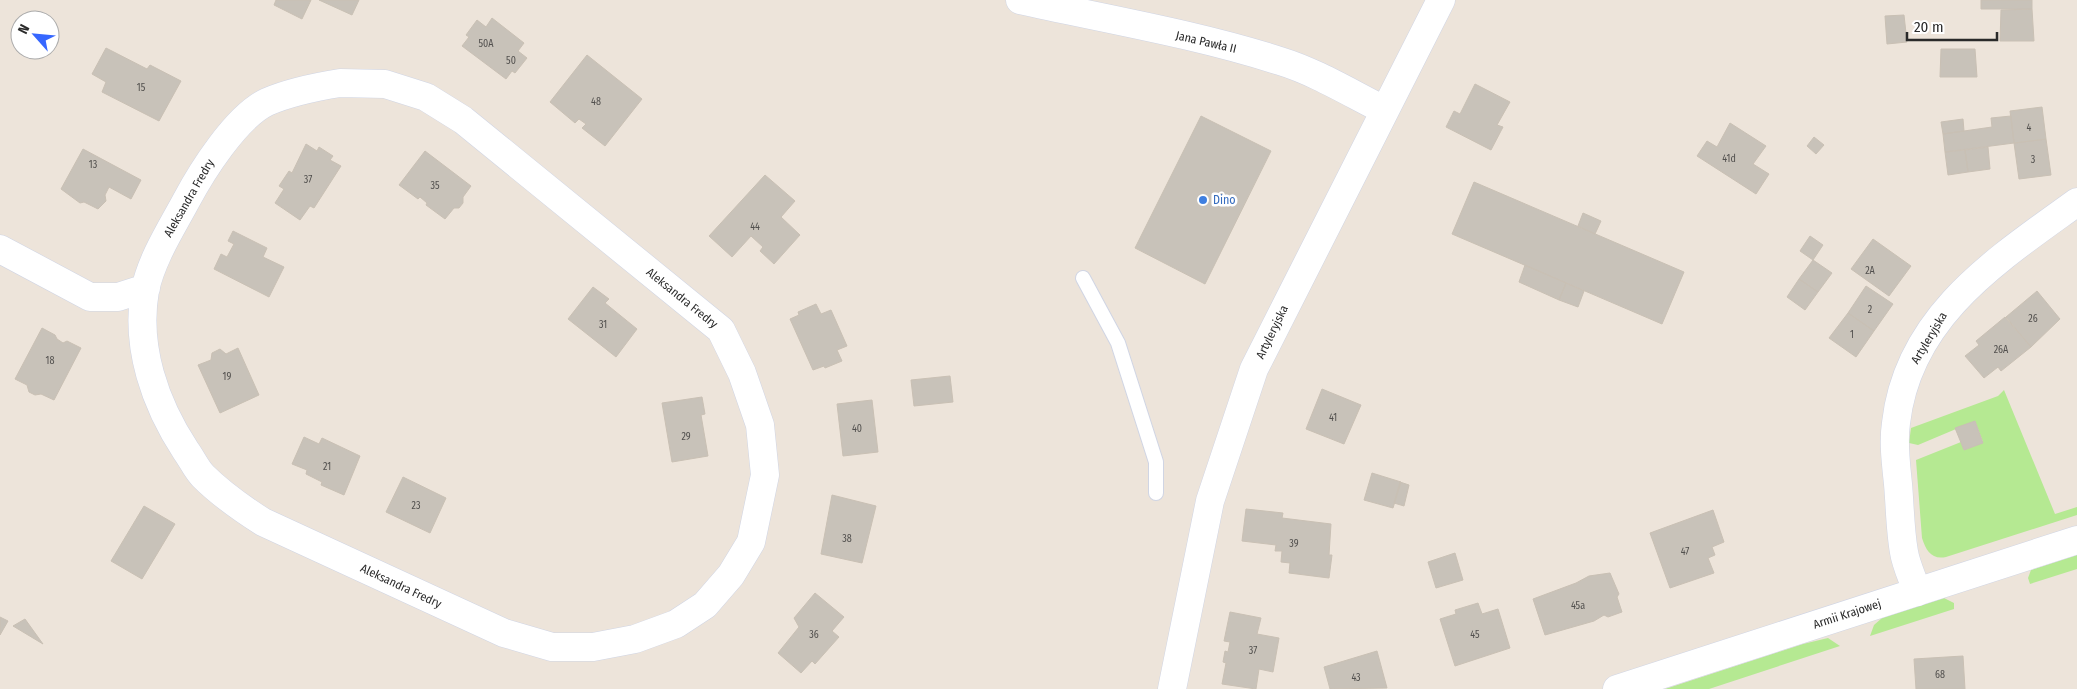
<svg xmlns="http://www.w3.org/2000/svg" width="2077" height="689" font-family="'Fira Sans Condensed',sans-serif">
<rect width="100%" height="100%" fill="#ede4da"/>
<path fill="#b5e992" d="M2004,390L2055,514L2077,507V515L1946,557C1932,560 1926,551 1922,538L1916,460L1961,442L1964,450L1983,442L1975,421L1918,445L1909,443L1911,428L1998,396Z
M2077,555V569L2030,584L2028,578L2031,570Z
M1944,598L1954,603V609L1870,636L1874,625L1882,618Z
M1828,638L1840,646L1709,689H1665L1803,644Z"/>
<path fill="#c8c2b9" stroke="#c9c0b4" d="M276,0H311L302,19L274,5Z
M319,0H359L352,15Z
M1981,0H2032V9H1981Z
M2032,9L2034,41H2000L2001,10Z
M1904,15L1907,42L1887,44L1885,16Z
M492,18L524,43L518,51L527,58L515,73L512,71L506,79L462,46L469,37L466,35L477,20L486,27Z
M106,48L147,69L150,65L181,81L159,121L102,92L106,82L92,74Z
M1941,49H1975L1977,77H1940Z
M587,55L642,99L605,146L582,128L586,124L579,119L575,123L550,102Z
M1475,84L1510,102L1497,125L1503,127L1491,150L1446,127L1454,111L1460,114Z
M2042,107L2046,139L2014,143L2010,111Z
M1201,116L1271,151L1205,284L1135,248Z
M2011,116L2014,143L1945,152L1943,134L1992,127L1991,118Z
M1963,119L1964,131L1943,134L1941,122Z
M1730,123L1766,146L1753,164L1769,174L1756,194L1697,156L1707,141L1717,147Z
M1814,137L1824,145L1816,154L1807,146Z
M2046,139L2051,175L2019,179L2014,143Z
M306,144L317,151L319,147L333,156L330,160L341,166L314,208L310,206L300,220L275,203L284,189L279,186L289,171L292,173Z
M1988,147L1990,169L1968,172L1965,150Z
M83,149L141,180L131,199L109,187L105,195L106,201L98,209L84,202L80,203L61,189Z
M1965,150L1968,172L1948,175L1945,152Z
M425,151L471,186L463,197V203L459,208H454L445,219L426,205L427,203L420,197L418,199L399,185Z
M765,175L795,201L781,217L800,235L774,264L760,251L763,247L751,236L732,257L709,236Z
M1474,182L1684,272L1662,324L1452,234Z
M1583,213L1601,221L1595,234L1578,226Z
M233,231L267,248L263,257L284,267L269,297L214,269L221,254L227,257L234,244L228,241Z
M1810,236L1823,245L1813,260L1800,251Z
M1873,239L1911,266L1889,296L1851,269Z
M1813,260L1832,273L1818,292L1799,279Z
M1525,265L1566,283L1559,300L1519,282Z
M1799,279L1818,292L1805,310L1787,297Z
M1566,283L1584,291L1578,307L1559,300Z
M1866,286L1893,304L1874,331L1848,313Z
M593,287L609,299L605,303L637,329L616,357L568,319Z
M2037,291L2060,319L2031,347L2006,317Z
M816,304L821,314L831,310L847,346L837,350L842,361L825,368L824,366L813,370L790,319L799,315L798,312Z
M1848,313L1874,331L1856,357L1829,338Z
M2005,317L2031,347L2001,371L1998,367L1984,378L1965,356L1979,345L1976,341Z
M42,328L55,335L57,339L63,343L67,341L81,348L54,400L41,394L35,395L29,392L27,385L15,379Z
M238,348L259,395L220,413L198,365L211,360L212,353L220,349L226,354Z
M950,376L953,402L914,406L911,380Z
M1322,389L1361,405L1344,444L1306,429Z
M702,397L705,414L701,415L708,456L672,462L662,403Z
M872,400L878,452L843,456L837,404Z
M1975,421L1983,443L1964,450L1955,428Z
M304,437L319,444L322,438L360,456L344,495L321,485L322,482L306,474L307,470L292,464Z
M1372,473L1401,482L1393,508L1364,500Z
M403,477L446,498L430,533L386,512Z
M1400,482L1409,485L1404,506L1394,503Z
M832,495L876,506L862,563L821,554Z
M144,506L175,524L142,579L111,561Z
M1246,509L1283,513L1282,518L1331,524L1329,555H1332L1329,578L1289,573L1290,563L1281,562L1282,551H1275L1276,545L1242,541Z
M1713,510L1724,542L1712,547L1715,555L1708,558L1714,573L1670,588L1650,533Z
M1455,553L1463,580L1436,588L1428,562Z
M1610,573L1619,594L1617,597L1622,612L1608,617L1604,615L1594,621L1545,635L1533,599L1576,583L1589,576Z
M815,593L844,617L832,631L839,637L815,664L812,661L801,673L778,653L799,627L794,618Z
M1478,603L1482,614L1498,609L1510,648L1455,666L1440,619L1456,614L1455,610Z
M1230,612L1261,618L1257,634L1279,638L1273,672L1259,669L1256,689L1222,684L1226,663L1223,662L1225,651L1228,652L1230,642L1224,641Z
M0,617L8,621L0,635Z
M25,619L43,644L13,626Z
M1377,651L1387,688L1330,689L1324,667Z
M1963,656L1965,689H1916L1914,659Z"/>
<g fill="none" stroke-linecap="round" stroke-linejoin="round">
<g stroke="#d0d5e4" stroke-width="16">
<path id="lane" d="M1083,278L1118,343L1156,462V493"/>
</g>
<g stroke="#d0d5e4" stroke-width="29">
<path id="street" d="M1020,0C1106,19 1196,34 1280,61C1316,72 1350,93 1384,110
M340,83L385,84L426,97L463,120L721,330L742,373L760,425L765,475L751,542L731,575L705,605L676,624L635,639L593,647H552L504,633L263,522C241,508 221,494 203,476C196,469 192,459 186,451C155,404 135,347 145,290C152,258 171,229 186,201C202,171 236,117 267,102C290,92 315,87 340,83Z
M0,249L90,297H118L146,288
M1917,592C1913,579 1906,565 1904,552C1900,530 1900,506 1898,484C1896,464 1893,443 1896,423C1908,316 1997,260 2077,202
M1172,689L1210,501L1254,369L1441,0"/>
</g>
<g stroke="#d0d5e4" stroke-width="29">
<path id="secondary" d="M1617,689L2077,540"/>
</g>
<use href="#lane" stroke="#fff" stroke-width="14"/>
<use href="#street" stroke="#fff" stroke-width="28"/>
<use href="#secondary" stroke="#fff" stroke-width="28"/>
</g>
<circle fill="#3f7fe0" stroke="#fff" stroke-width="2" cx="1203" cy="200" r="5"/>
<g text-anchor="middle" stroke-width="5" stroke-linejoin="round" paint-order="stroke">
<g font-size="10" fill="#52504e">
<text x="486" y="47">50A</text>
<text x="511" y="64">50</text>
<text x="141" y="91">15</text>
<text x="596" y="105">48</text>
<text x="2029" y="131">4</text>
<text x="1729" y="162">41d</text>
<text x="2033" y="163">3</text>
<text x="93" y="168">13</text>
<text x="308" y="183">37</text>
<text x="435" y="189">35</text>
<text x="755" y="230">44</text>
<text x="1870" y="274">2A</text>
<text x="1870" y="313">2</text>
<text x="2033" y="322">26</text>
<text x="603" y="328">31</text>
<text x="1852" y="338">1</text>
<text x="2001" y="353">26A</text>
<text x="50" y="364">18</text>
<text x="227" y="380">19</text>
<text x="1333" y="421">41</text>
<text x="857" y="432">40</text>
<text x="686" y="440">29</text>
<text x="327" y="470">21</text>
<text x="416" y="509">23</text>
<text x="847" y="542">38</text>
<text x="1294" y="547">39</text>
<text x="1685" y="555">47</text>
<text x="1578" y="609">45a</text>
<text x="814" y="638">36</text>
<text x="1475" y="638">45</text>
<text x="1253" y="654">37</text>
<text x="1940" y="678">68</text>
<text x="1356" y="681">43</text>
</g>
<g font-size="12" fill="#2a2a2a" stroke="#fff">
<text transform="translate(1206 42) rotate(13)" y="4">Jana Pawła II</text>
<text transform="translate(189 198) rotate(-60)" y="4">Aleksandra Fredry</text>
<text transform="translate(682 298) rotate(39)" y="4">Aleksandra Fredry</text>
<text transform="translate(1272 332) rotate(-64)" y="4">Artyleryjska</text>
<text transform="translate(1929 338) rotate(-59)" y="4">Artyleryjska</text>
<text transform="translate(401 586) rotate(25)" y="4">Aleksandra Fredry</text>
<text transform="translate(1847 614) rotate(-18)" y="4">Armii Krajowej</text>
</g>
<g font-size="12" fill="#366cbe" stroke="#fff" text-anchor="start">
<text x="1213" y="204">Dino</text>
</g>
</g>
<g transform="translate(35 35) rotate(297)"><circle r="24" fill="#ffffff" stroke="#aaaaaa"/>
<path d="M0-4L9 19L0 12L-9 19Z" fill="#3667ff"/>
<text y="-8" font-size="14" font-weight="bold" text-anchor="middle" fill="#2a2a2a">N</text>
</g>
<path d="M1907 32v8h90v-8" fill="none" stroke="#2a2a2a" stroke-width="2.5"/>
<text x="1914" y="32" font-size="15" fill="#2a2a2a" stroke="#ffffff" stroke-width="4" paint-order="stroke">20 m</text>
</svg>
